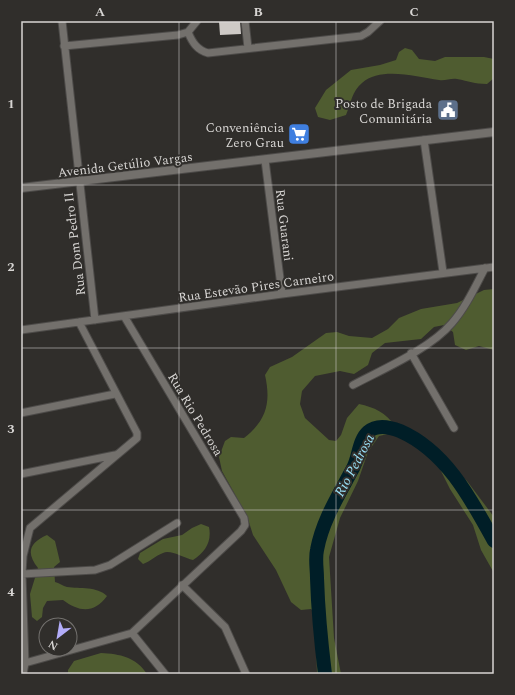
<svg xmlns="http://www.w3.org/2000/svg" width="515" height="695" font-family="Spectral,serif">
<rect width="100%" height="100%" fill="#302e2b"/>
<path fill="#4f5c30" d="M405,48L412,50L419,59L435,61L445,57H484L494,59V78L487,84C474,84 469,81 457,79C451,78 445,81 439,80C417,77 381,66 362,83C352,91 351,103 346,115L330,120L318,117L315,108L326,90L351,70L380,65L396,60L399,52Z
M494,289V350L479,346L466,350L455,345L453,332L444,325L434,327L421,339L385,343L372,353L368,365L354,374L340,371L315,376L302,391L300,404L305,418L329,440L336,441L341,435L347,418L359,404C374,407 386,413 395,426L392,433L379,436L368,452L358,481L340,518L329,557L334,638L341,674H317L315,613L311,609L301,610L291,602L276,570L253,535L247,516L222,471L219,457L225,441L231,437L244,438C267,420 271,402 265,375L270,367L292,357L326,333L337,332L349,336L372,338L388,329L399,318L421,309L457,303L484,290Z
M441,464L450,465L467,481L494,517V573L481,550L473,525L450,489L440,469Z
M201,524L209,527C212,542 205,552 193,560C184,558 170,549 163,553C155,556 151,561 143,564L138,559L140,553L163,539L182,535L192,528Z
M47,535L55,541L60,562L54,567L55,582C59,583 63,586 67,587C80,589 97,586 107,596C94,614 79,612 63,600L47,601L43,608L42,617L37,621L32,617L30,594L38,568C26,553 29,543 47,535Z
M101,653C120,654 136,657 147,674H68V670L74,661Z"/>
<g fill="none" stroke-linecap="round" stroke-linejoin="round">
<path stroke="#001e27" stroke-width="14" d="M325,674C321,642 318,610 317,578C317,569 315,559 317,550C322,522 338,496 352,470C359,459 358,441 368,432C377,424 390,427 400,431C446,451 471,499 494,541"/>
</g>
<path fill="#cecac6" d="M219,21H240L241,34L220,35Z"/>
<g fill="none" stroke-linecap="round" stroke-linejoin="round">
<g stroke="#4d4b49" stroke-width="9">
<path id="minor" d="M62,21L95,320
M245,21L248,48
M188,32C192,42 197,50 208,53L361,36L368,32L380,21
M64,46L178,35L188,32L197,21
M424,140L443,272
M265,160L282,294
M21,330L282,294L494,267
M411,353L454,428
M353,385C383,369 430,349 452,323C466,307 475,287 485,268
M21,413L115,394
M21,474L115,455
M22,574L95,570L110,565L177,523
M182,585L225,627L246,674
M132,633L165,674
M25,663L132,633L241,531L245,525L244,518L124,316
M23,674L25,663L22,574L23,556L30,528L137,438V433L79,322"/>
</g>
<g stroke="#4d4b49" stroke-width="10">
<path id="tertiary" d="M21,188L494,132"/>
</g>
<use href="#minor" stroke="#73706c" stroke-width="7"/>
<use href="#tertiary" stroke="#73706c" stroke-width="8"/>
</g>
<path fill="none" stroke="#d7d5d3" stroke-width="1" stroke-opacity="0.55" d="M179,21V674M336,21V674M21,185H494M21,348H494M21,510H494"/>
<defs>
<g id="civic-square" transform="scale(1.15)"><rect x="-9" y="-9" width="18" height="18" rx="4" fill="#5c6f8a" stroke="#302e2b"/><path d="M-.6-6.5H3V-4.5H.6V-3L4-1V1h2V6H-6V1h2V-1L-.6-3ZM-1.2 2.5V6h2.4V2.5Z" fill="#fff"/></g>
<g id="supermarket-square" transform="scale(1.15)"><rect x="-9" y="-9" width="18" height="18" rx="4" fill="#3f7fe0" stroke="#302e2b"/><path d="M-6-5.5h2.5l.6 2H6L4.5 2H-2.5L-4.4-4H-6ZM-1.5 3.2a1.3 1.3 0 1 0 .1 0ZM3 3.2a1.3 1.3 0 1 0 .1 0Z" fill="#fff"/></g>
</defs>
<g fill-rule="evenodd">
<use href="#civic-square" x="448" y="110"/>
<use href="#supermarket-square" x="299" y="134"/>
</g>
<g text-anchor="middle" stroke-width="4" stroke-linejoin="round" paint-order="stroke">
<g font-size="13" fill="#d7d5d3" stroke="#302e2b" text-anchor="end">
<text x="432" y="108">Posto de Brigada<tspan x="432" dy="15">Comunitária</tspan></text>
<text x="284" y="132">Conveniência<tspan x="284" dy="15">Zero Grau</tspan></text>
</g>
<g font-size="13" fill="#d7d5d3" stroke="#302e2b">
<text transform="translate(125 164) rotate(-7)" y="5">Avenida Getúlio Vargas</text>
<text transform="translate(285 225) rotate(83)" y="5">Rua Guarani</text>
<text transform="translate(74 244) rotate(-97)" y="5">Rua Dom Pedro II</text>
<text transform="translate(256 286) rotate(-8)" y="5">Rua Estevão Pires Carneiro</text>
<text transform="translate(196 414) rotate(59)" y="5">Rua Rio Pedrosa</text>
</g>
<g font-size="14" font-style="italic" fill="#99e1f8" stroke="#302e2b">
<text transform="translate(354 465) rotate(-62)" y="5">Rio Pedrosa</text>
</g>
</g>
<rect width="515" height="695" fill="none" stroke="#302e2b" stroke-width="44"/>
<g transform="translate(58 637) rotate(211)"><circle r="19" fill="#302e2b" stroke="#73716e"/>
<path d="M0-3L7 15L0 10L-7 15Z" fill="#b3adf9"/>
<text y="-6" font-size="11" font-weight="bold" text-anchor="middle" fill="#d7d5d3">N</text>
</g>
<rect x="22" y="22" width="471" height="651" fill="none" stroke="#d7d5d3" stroke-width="1.5"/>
<g font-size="13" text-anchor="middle" font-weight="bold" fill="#d7d5d3">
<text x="100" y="16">A</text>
<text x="258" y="16">B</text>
<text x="414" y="16">C</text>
<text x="11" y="108">1</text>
<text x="11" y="271">2</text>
<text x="11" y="433">3</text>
<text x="11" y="596">4</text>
</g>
</svg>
